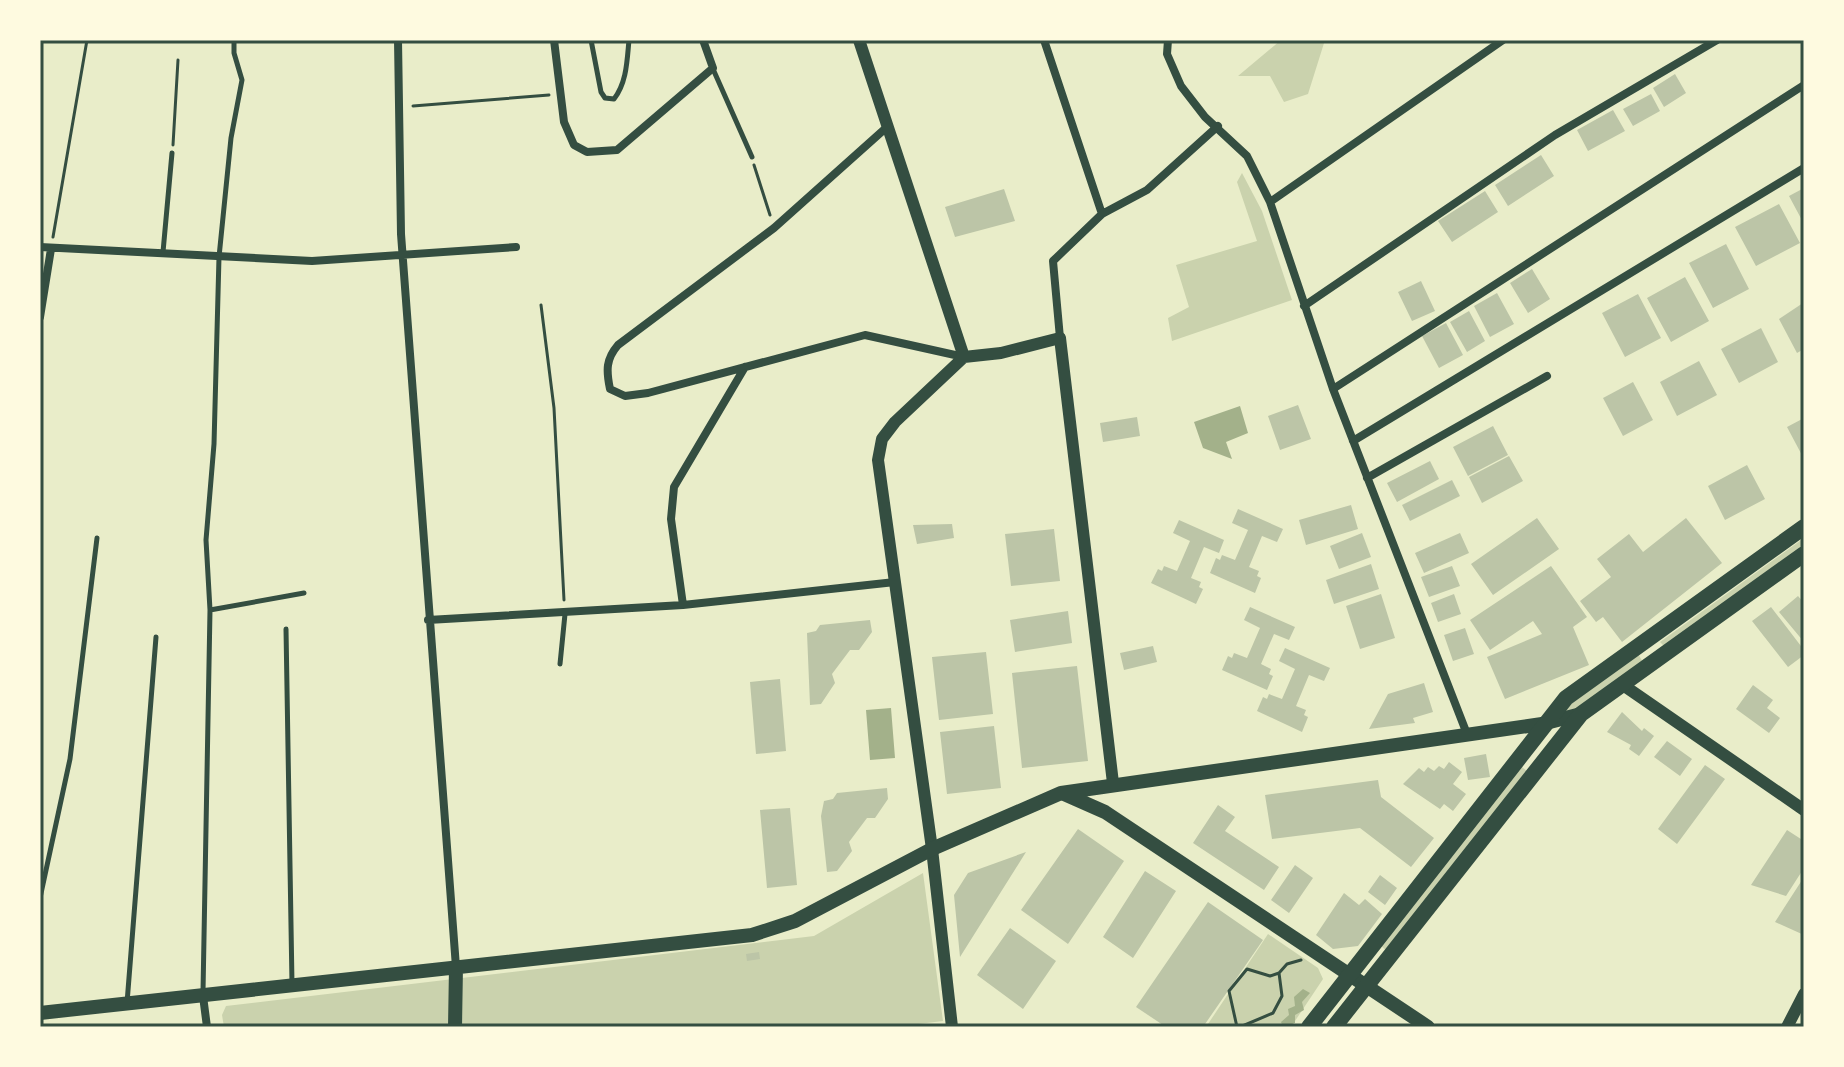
<svg xmlns="http://www.w3.org/2000/svg" width="1844" height="1067" font-family="Signika,sans-serif">
<rect width="100%" height="100%" fill="#e9edc9"/>
<path fill="#cad2ad" d="M1281,40H1325L1308,94L1284,102L1270,76H1238Z
M1242,173L1262,211L1292,300L1172,341L1168,318L1189,307L1176,265L1257,241L1237,182Z
M1804,538V544L1664,646L1660,642Z
M1637,652L1644,664L1580,709L1557,715Z
M1518,764L1527,771L1388,952L1380,945Z
M923,873L943,1021L894,1027H224L222,1015L226,1006L814,936Z
M1268,934L1318,968L1323,979L1291,1027H1206Z"/>
<path fill="#a3b18a" d="M1240,406L1248,433L1226,442L1232,459L1203,448L1194,422Z
M891,708L895,758L870,760L866,710Z
M1303,989L1310,993L1302,1002L1304,1010L1295,1015V1023L1283,1027L1281,1022L1289,1015L1288,1009L1295,1006L1294,997Z"/>
<path fill="#bcc5a7" d="M1675,74L1686,93L1664,107L1653,88Z
M1651,94L1660,111L1633,126L1623,109Z
M1613,110L1625,131L1588,151L1577,130Z
M1541,155L1554,176L1508,206L1495,185Z
M1804,188V224L1789,196Z
M1004,189L1015,221L955,237L945,207Z
M1485,191L1498,212L1452,242L1438,221Z
M1779,204L1800,243L1756,266L1735,227Z
M1726,244L1749,289L1713,308L1689,263Z
M1532,269L1550,299L1528,313L1510,283Z
M1685,277L1709,321L1671,342L1647,298Z
M1421,281L1435,311L1412,321L1398,292Z
M1497,293L1514,324L1490,337L1474,306Z
M1638,294L1661,338L1625,357L1602,313Z
M1803,303L1804,349L1797,353L1779,319Z
M1469,311L1485,341L1467,352L1450,322Z
M1446,323L1463,355L1439,368L1422,336Z
M1761,328L1778,362L1739,383L1721,349Z
M1699,361L1717,395L1677,416L1660,382Z
M1633,382L1653,420L1623,436L1603,398Z
M1298,405L1311,439L1280,450L1268,416Z
M1137,417L1140,436L1103,442L1100,423Z
M1804,418V459L1787,427Z
M1493,426L1508,455L1468,476L1453,447Z
M1509,456L1523,481L1482,503L1469,477Z
M1430,461L1439,479L1397,502L1387,483Z
M1747,465L1765,499L1725,520L1708,486Z
M1452,480L1460,496L1410,521L1402,505Z
M1351,505L1358,529L1306,545L1299,520Z
M1238,509L1283,529L1277,542L1262,536L1249,567L1259,571L1257,576L1261,578L1255,593L1210,573L1216,558L1220,560L1222,555L1235,560L1248,530L1232,523Z
M1537,518L1559,549L1493,595L1471,564Z
M1686,518L1722,563L1622,642L1603,617L1596,622L1580,601L1611,577L1597,559L1629,534L1643,552Z
M1179,520L1224,540L1219,553L1204,547L1191,578L1201,582L1199,587L1203,589L1196,604L1151,583L1158,569L1162,571L1164,566L1177,571L1190,541L1173,533Z
M952,524L954,538L917,544L913,525Z
M1054,529L1060,581L1011,586L1005,534Z
M1362,533L1371,557L1339,569L1330,546Z
M1460,533L1469,553L1424,573L1415,553Z
M1371,564L1379,589L1334,604L1326,580Z
M1452,566L1460,586L1429,597L1421,577Z
M1551,566L1587,617L1573,627L1589,665L1505,699L1487,657L1542,634L1533,621L1490,650L1470,620Z
M1381,594L1395,638L1360,649L1346,606Z
M1454,594L1461,614L1438,622L1431,603Z
M1798,596L1804,603V642L1779,612Z
M1250,607L1295,627L1289,640L1274,634L1261,664L1271,669L1269,674L1273,676L1267,690L1222,670L1228,656L1232,658L1234,653L1247,658L1260,628L1244,620Z
M1771,607L1804,650V655L1788,667L1752,621Z
M1068,611L1072,643L1015,652L1010,620Z
M870,620L872,632L859,650H850L832,674L835,683L821,704L810,705L807,633L816,631L820,625Z
M1465,628L1474,654L1453,661L1444,635Z
M1153,646L1157,662L1124,670L1120,653Z
M1285,648L1330,668L1324,681L1309,675L1296,706L1306,710L1304,715L1308,717L1302,732L1257,711L1263,697L1267,699L1269,694L1282,699L1295,669L1279,661Z
M986,652L993,714L939,720L932,657Z
M1077,666L1088,761L1022,768L1012,673Z
M780,679L786,751L756,754L750,682Z
M1424,683L1433,712L1413,718L1415,723L1369,729L1388,694Z
M1753,685L1773,700L1767,708L1780,718L1769,733L1736,709Z
M1622,712L1642,731L1644,728L1654,736L1639,756L1629,749L1631,745L1607,732Z
M994,726L1001,788L947,794L940,732Z
M1667,741L1692,759L1680,776L1654,757Z
M1486,754L1490,777L1468,780L1464,758Z
M1449,762L1462,772L1453,784L1466,794L1453,811L1444,804L1440,809L1403,784L1419,768L1424,772L1428,767L1434,771L1439,766L1444,769Z
M1705,765L1725,779L1677,844L1658,829Z
M1378,780L1381,797L1434,838L1411,867L1360,828L1272,839L1265,795Z
M887,788L888,799L875,818H867L849,842L852,851L837,871L827,872L821,816L824,801L833,799L837,793Z
M1218,805L1235,817L1225,831L1279,867L1264,890L1193,843Z
M790,808L797,885L767,888L760,810Z
M1078,829L1124,861L1068,944L1021,910Z
M1787,830L1804,841V868L1786,896L1751,885Z
M1026,852L960,957L954,895L968,873Z
M1295,865L1313,878L1289,913L1271,900Z
M1145,871L1176,891L1133,958L1103,937Z
M1380,875L1397,888L1385,905L1368,892Z
M1804,877V935L1775,922Z
M1344,893L1359,905L1365,899L1382,914L1358,946L1333,949L1316,935Z
M1208,902L1263,940L1203,1027H1166L1136,1007Z
M1010,928L1056,961L1023,1009L977,975Z
M759,952L760,959L747,961L746,954Z"/>
<g fill="none" stroke-linecap="round" stroke-linejoin="round">
<path stroke="#344e41" stroke-width="3" d="M413,106L549,95
M173,145L178,60
M754,165L770,215
M53,237L87,40
M541,305L554,408L564,600
M1237,1027L1229,991L1247,969L1270,976L1279,973
M1240,1027L1273,1013L1282,996L1279,973L1287,964L1301,960"/>
<path stroke="#344e41" stroke-width="5" d="M591,40L601,92L605,98L614,99C627,82 627,60 629,40
M713,69L752,157
M163,252L172,153
M210,610L304,593
M286,629L292,984
M560,664L565,614
M40,898L70,759L97,538
M203,992L210,610L206,540L214,444L219,257L231,138L242,80L234,53V40
M127,1003L156,637"/>
<path stroke="#344e41" stroke-width="8" d="M398,40L401,234L456,967
M554,40L564,122L574,145L587,152L617,150L713,68L703,40
M1044,40L1102,214
M1168,40L1167,54L1181,86L1205,117L1247,156L1270,202L1333,389L1467,734
M887,127L774,228L618,345C606,359 606,370 610,389L625,396L648,393L865,335L964,357
M1270,202L1503,40
M40,247L312,261L516,247
M1304,306L1555,135L1717,40
M40,317L51,249
M1060,338L1053,261L1102,214L1147,190L1218,126
M745,367L674,487L671,519L683,605L895,582
M1333,389L1804,85
M1353,441L1804,168
M1367,478L1547,376
M428,620L683,605
M203,996L207,1027"/>
<path stroke="#344e41" stroke-width="12" d="M859,40L964,357
M1623,685L1804,810
M952,1027L932,849L878,460L882,439L895,422L964,357L1001,353L1060,338L1113,783
M1787,1027L1804,994"/>
<path stroke="#344e41" stroke-width="14" d="M1062,793L1105,812L1428,1027
M40,1013L752,935L795,921L932,849L1061,793L1542,724L1581,714
M455,1027L456,967"/>
<path stroke="#344e41" stroke-width="16" d="M1309,1027L1566,698L1804,527
M1334,1027L1581,714L1804,554"/>
</g>
<rect width="1844" height="1067" fill="none" stroke="#fefae0" stroke-width="84"/>
<rect x="42" y="42" width="1760" height="983" fill="none" stroke="#344e41" stroke-width="3"/>
</svg>
